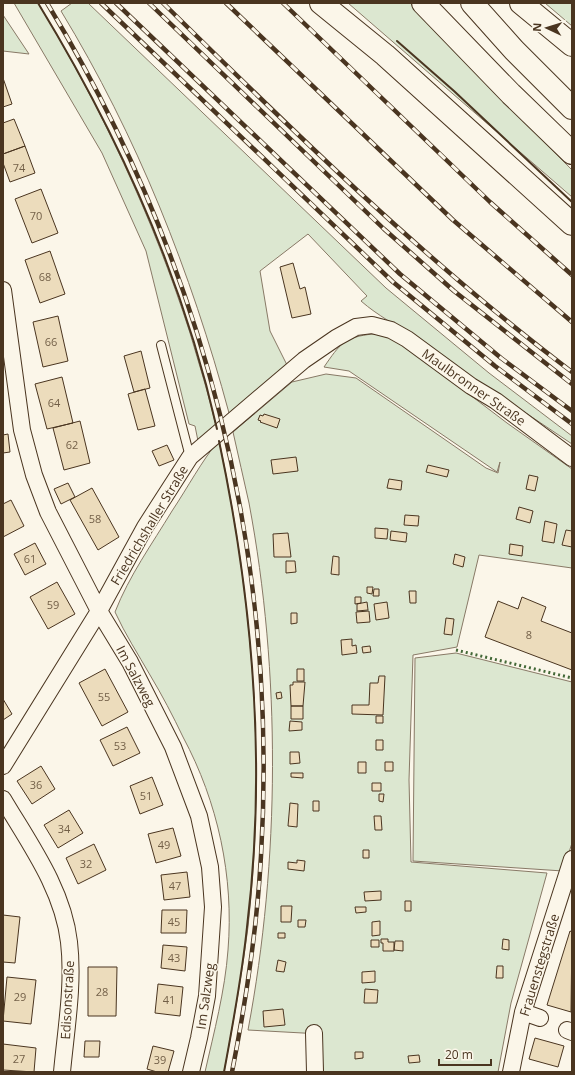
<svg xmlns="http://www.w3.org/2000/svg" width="575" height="1075" font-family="'Open Sans',sans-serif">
<rect width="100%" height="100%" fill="#fbf6e9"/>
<path fill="#dce7d0" stroke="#887966" d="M14,3H38C101,107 153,217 190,333C199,364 209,395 216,426L198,441L195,426L189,424L146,251L102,153Z
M72,3H88L386,288L489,373L572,436V444C519,408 466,374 414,338C397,325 378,316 361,301L367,296L308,234L260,271L270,331L287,365L229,413C191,272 137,136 61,11Z
M348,3H411L438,34L572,170V197Z
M545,3H572V26Z
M3,15L29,54L3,51Z
M373,334L388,336L403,344L507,423L572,469V568L479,555L457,647L413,655L409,780L411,862L547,873L511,1003L498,1072H323L321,1034L248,1030C280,860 281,673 249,503C244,479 238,456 233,432L292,382L326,374L356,378L486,468L498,473L500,462L497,472L349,371L324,367C340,344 344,337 373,334Z
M219,440C253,600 266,763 248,927C242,975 233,1024 224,1072H205C214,1032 225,991 228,950C234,877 218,802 183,737C173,716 162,695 150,675C138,654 125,634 115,612C129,576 152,544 172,511C188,487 201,462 219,440Z
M456,653L572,682V843L563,871L413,861L415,658Z"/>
<path fill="#ecdcbc" stroke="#4a3520" d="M3,78L12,104L3,107Z
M14,119L25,146L3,154V123Z
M25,146L35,173L10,182L3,163V154Z
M41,189L58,233L32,243L15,199Z
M50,251L65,294L40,303L25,260Z
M293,263L300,289L305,287L311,314L292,318L280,267Z
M58,316L68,361L43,367L33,322Z
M141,351L150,388L134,392L124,356Z
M62,377L73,423L47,429L35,384Z
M145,389L155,426L138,430L128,394Z
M264,414L280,419L277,428L260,422L261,421L258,420L260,415L263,416Z
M80,421L90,463L64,470L53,428Z
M8,434L10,452L3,453V435Z
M167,445L174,460L159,466L152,451Z
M296,457L298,471L273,474L271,460Z
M428,465L449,470L447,477L426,472Z
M529,475L538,477L535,491L526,489Z
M389,479L402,481L401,490L387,488Z
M68,483L75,497L61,504L54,489Z
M92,488L119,537L98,550L70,500Z
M11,500L24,526L3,537V504Z
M519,507L533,511L530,523L516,519Z
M405,515L419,516L418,526L404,525Z
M545,521L557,524L554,543L542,541Z
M375,528L388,529L387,539L375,538Z
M566,530L572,531V547L562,545Z
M391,531L407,533L406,542L390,540Z
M288,533L291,557H274L273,534Z
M35,543L46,564L25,575L14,554Z
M510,544L523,546L522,556L509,554Z
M455,554L465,557L463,567L453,564Z
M333,556L339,557V575L331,574Z
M286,561H295L296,572L286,573Z
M57,582L75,614L48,629L30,597Z
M367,587H373L372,594L367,593Z
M374,589H379V596H373Z
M409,591H416V603H410Z
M355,597H361V603L355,604Z
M522,597L546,607L541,621L572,633V670L485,637L498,601L518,609Z
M367,602L368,610L357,611V604Z
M387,602L389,618L376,620L374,604Z
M369,611L370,622L357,623L356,612Z
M291,613H297V623L291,624Z
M446,618L454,619L452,635L444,634Z
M352,639V646L356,645L357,653L342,655L341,640Z
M370,646L371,652L363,653L362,647Z
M105,669L128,712L102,726L79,683Z
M297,669H304V681H297Z
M379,676H385L383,715L352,714V705H369L370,683H378Z
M293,682H305L303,706H291L290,685H293Z
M281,692L282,698L277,699L276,693Z
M3,699L12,714L3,720Z
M291,706H303V719H291Z
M376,716H383V723H376Z
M290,721L302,722V730L289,731Z
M127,727L140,753L113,766L100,740Z
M376,740H383V750H376Z
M290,752H299L300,763L290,764Z
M358,762H366V773H358Z
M385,762H393V771H385Z
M41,766L55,789L32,804L17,781Z
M291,773H303V778L291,777Z
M152,777L163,805L140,814L130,786Z
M372,783H381V791H372Z
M379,794H384L383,802L379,801Z
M313,801H319V811H313Z
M290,803L298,804L297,827L288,826Z
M69,810L83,833L58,848L44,825Z
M374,816H381L382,830H375Z
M173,828L181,856L156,863L148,834Z
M94,844L106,870L78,884L66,858Z
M363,850H369V858H363Z
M297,860L305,861L304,871L288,869V862L297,863Z
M187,872L190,897L164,900L161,875Z
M381,891V900L365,901L364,892Z
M405,901H411V911H405Z
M281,906H292L291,922H281Z
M355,907H366V912L356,913Z
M162,910H187L186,933H161Z
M3,915L20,917L15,963L3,962Z
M298,920H306L305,927H298Z
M380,921V935L372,936V922Z
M570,931L572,932L571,1012L547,1005Z
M278,933H285V938H278Z
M381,939H388V942H394V951H383V943H381Z
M503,939L509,940V950L502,949Z
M371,940H379V947H371Z
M395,941H403V951L394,950Z
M163,945L187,947L185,971L161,968Z
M278,960L286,962L284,972L276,971Z
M497,966H503V978H496Z
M88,967H117L116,1016H88Z
M375,971V982L362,983V972Z
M7,977L36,980L31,1024L3,1021Z
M158,984L183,987L180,1016L155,1013Z
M365,989L378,990L377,1003H364Z
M283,1009L285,1025L264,1027L263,1011Z
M535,1038L564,1046L558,1067L529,1059Z
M85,1041H100L99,1057H84Z
M3,1044L36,1048L34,1072L3,1070Z
M153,1046L174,1051L168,1072H157L147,1069Z
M355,1052H363V1058L355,1059Z
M419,1055L420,1062L409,1063L408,1056Z"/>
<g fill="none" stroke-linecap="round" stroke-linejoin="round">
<g stroke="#4a3520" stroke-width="10">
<path id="service" d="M161,345L190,457"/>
</g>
<g stroke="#4a3520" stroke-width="18">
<path id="minor" d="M3,290L22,430L34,475L48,512L99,611L130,662L173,747L199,816L210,867L213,907L207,996L199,1038L191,1072
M3,766L99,611L145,527L190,457L304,360L336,338L356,327L372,325L391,330L407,339L471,386L496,401L572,458
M3,799C29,843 63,889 69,942C74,984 66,1029 62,1072
M523,1012L540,1018
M567,1030L572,1032
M314,1033L315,1072
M511,1072L523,1012L572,859"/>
</g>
<g stroke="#4a3520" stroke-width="24">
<path id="trunk" d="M321,3L385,55L572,224
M423,3L511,94L572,153
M472,3L514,50L572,108
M521,3L572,45"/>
</g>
<use href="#service" stroke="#fbf6e9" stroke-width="8"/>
<use href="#minor" stroke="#fbf6e9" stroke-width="16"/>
<use href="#trunk" stroke="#fbf6e9" stroke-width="22"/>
<g stroke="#4a3520" stroke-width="4.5">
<path id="rail" d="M47,3C204,261 279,554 261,856C257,929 246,1001 232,1072
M101,3L393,282L495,366L572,424
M116,3L400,274L501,358L572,411
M149,3L384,229L454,291L572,384
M163,3C294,132 425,261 572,372
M226,3L453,220L572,322
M283,3L490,202L572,275"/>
</g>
<use href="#rail" stroke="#fbf6e9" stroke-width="3" stroke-dasharray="9" stroke-linecap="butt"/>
<path stroke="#436837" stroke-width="3" stroke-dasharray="2 3" stroke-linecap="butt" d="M456,650L572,678"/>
<path stroke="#4a3520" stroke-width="2" d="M38,3C118,134 183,278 217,429
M397,41L454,91L572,202
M219,441C253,601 267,764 247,927C242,976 233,1024 224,1072"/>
</g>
<g text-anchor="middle" stroke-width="3" stroke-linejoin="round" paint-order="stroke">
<g font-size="11" fill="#725f47">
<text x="19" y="172">74</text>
<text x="36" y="220">70</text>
<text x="45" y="281">68</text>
<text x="51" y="346">66</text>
<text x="54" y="407">64</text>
<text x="72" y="449">62</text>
<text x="95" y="523">58</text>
<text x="30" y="563">61</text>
<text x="53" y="609">59</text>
<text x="529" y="639">8</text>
<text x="104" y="701">55</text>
<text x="120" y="750">53</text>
<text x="36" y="789">36</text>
<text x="146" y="800">51</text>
<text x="64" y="833">34</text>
<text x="164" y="849">49</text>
<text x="86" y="868">32</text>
<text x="175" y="890">47</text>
<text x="174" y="926">45</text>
<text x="174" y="962">43</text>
<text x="102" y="996">28</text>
<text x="20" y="1001">29</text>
<text x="169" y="1004">41</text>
<text x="19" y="1063">27</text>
<text x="160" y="1064">39</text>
</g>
<g font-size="13" fill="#4a3520" stroke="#fbf6e9">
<text transform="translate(474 387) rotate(35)" y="5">Maulbronner Straße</text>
<text transform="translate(149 525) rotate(-59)" y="5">Friedrichshaller Straße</text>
<text transform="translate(136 676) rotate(62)" y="5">Im Salzweg</text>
<text transform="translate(539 965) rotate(-73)" y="5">Frauenstegstraße</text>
<text transform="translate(205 996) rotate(-82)" y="5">Im Salzweg</text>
<text transform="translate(67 1000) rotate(-87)" y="5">Edisonstraße</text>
</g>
</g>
<rect width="575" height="1075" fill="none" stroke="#4a3520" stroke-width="8"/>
<g transform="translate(547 28) rotate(274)" stroke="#fbf6e9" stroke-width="3" paint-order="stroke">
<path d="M0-3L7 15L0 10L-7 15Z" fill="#4a3520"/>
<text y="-6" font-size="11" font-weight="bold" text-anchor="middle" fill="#4a3520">N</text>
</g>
<path d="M439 1059v6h52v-6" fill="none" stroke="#4a3520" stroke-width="2"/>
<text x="445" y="1059" font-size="12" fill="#4a3520" stroke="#fbf6e9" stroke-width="3" paint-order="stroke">20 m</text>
</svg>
